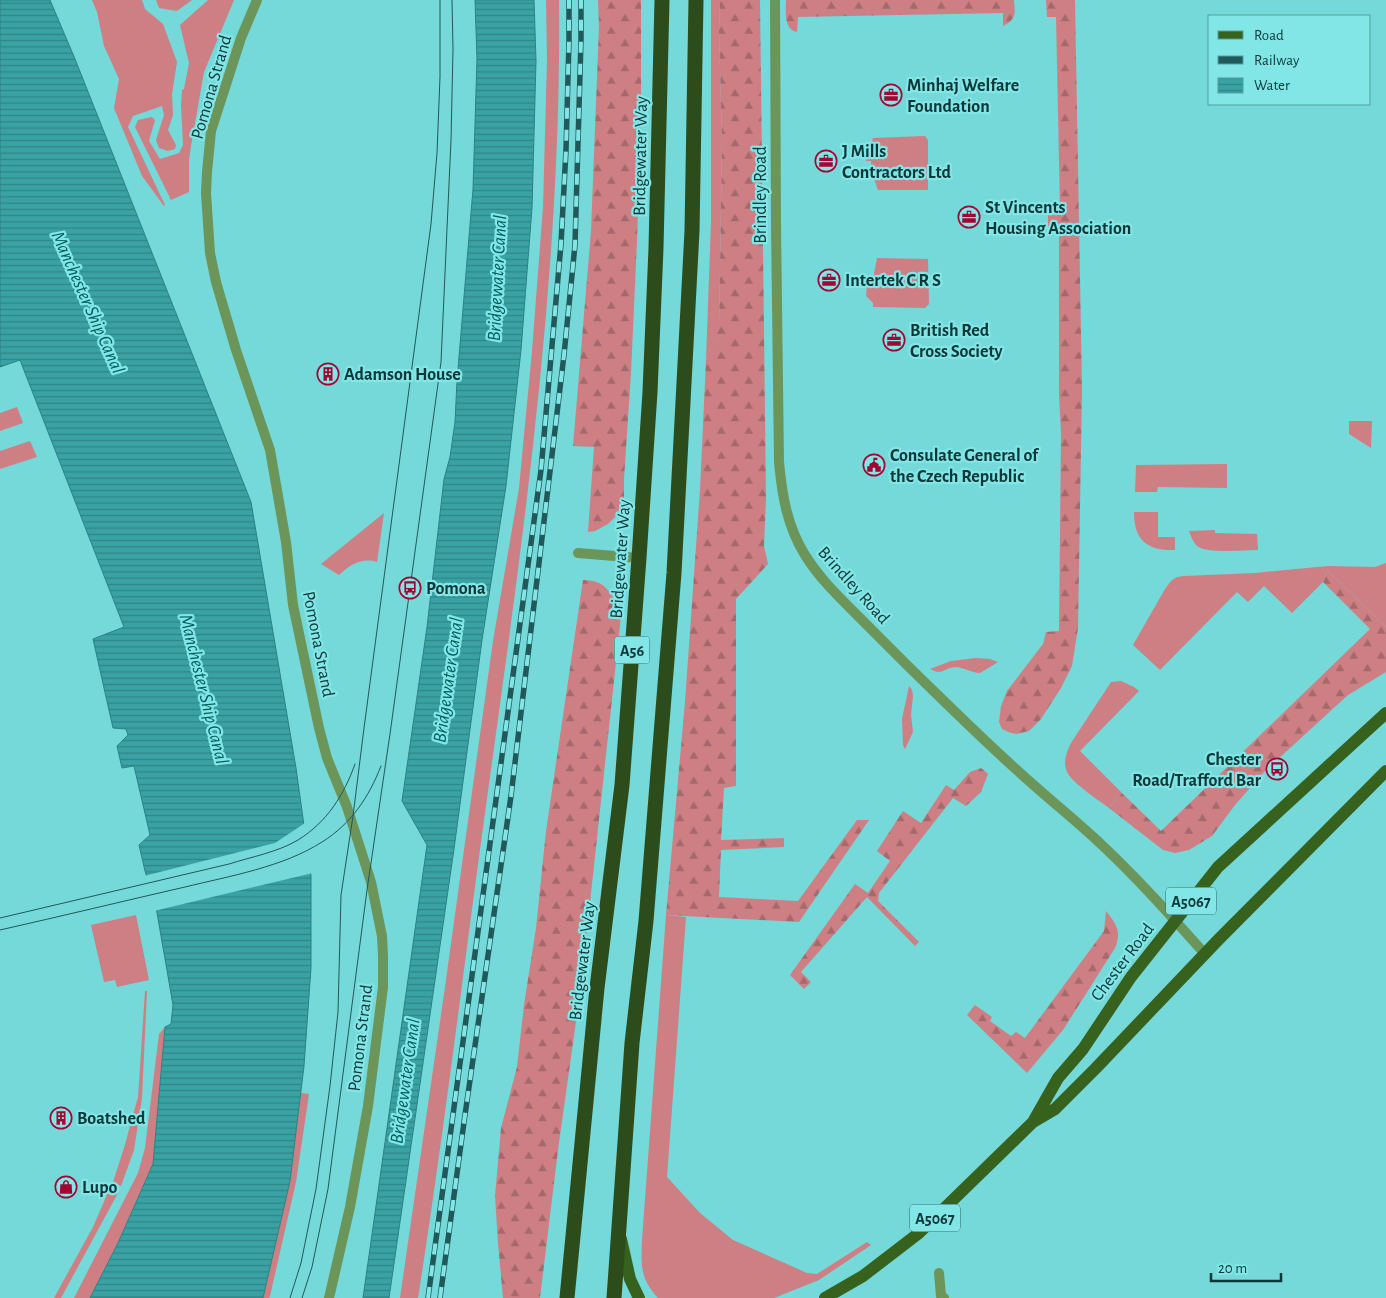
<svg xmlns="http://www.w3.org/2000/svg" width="1386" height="1298" font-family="'Alegreya Sans',sans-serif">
<defs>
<pattern id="forest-firs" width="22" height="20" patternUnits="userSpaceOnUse" patternTransform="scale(1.25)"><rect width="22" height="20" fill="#cd7f83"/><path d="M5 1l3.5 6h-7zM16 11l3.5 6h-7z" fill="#a5696c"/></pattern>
<pattern id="water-rules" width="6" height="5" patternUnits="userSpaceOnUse" patternTransform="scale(1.25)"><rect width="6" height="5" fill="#3aa2a3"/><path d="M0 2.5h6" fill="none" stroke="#2f8586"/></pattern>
</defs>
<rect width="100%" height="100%" fill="#75d8d9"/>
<path fill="#cd7f83" d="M92,0H142L145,9L163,24L177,62L172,94L173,115L168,130L176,145L175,149L168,151L159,148L156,140L164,115L162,106L133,116L128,127L165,205L164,206L142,176L114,108L119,79L104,46L97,12Z
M156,0H192L177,11L159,8Z
M208,0H234L204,72L191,146L189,160V192L171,200L135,127L138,120L152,117L155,120L149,141L160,159L179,153L183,145L181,105L182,90L184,89L189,63L180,25Z
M546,0H559C562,263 525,524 489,784C465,955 445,1127 418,1298H400L444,994L493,641L519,488L532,351L543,207L547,60Z
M711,0H720L719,32L722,142L719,329L706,360L711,222Z
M925,136L928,140V190H878L872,173L871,161H866V149L872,142L873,138Z
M877,258L928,259L929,304L925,308L873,307V303L866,296L867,284H872Z
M17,407L23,423L0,431V413Z
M1349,421H1372L1371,448L1349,434Z
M30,441L37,457L0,469V451Z
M1227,464V488L1158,487L1157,492H1135L1136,465Z
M1134,512H1158V537H1175V550C1148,551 1134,541 1134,512Z
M384,513L377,562C362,557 349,565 339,575L321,564Z
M1215,530V533L1257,534L1258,550C1245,550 1206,554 1197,546C1193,542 1191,536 1189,531Z
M1386,563V627L1327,570L1323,582L1292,613L1264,586L1248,602L1237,592L1160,670L1133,645L1165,589L1171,581L1177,577L1184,576L1255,573L1328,566L1375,567Z
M975,658L990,659L998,662L980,673C971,673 964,667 955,667C943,668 943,676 930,669L951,661Z
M1121,681L1134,687L1139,691L1080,751L1122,793L1109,808C1100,801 1090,795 1081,787C1063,773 1061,763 1071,743L1111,682Z
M909,686L912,690L913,696L911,715L913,732L905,749L903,745L902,719Z
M136,915L149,980L117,987L115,980L104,982L91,925Z
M666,915L686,917L667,1177L700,1213L733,1240L807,1273L817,1274L867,1242L871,1245L819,1280L774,1298H658C640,1278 641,1266 642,1240Z
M145,991H147L142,1098L134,1150L121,1186L113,1182L124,1148L138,1097Z
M165,1027L153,1164L118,1243L90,1298H74L138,1173L145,1148L159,1034Z
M301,1093L309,1094L296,1182L270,1296L269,1298H263L290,1181Z
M109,1190L118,1193L61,1298H54L93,1227Z"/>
<path fill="url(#forest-firs)" d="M598,0H641V109L637,241L631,373L624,479V504L619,513L608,524L595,531L588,532L594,447L573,446L591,231L599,26Z
M720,0H760L766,498L764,546L768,564L736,599V786L724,788L721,840L784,838V847L721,850L719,897L798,901L857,820H869L799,922L666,915L685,702L700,490L706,360L719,328L722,142L719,32Z
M786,0H1014C1015,13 1017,19 1003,26V13L798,17L797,32C783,29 786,11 786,0Z
M1046,0H1075L1082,389L1078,628L1072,666L1061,688L1041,719L1029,731L1016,734L1008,732L1002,729L999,722L1001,706L1007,691L1043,644L1046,632L1059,631L1061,433L1059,395V231H1048V211L1060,210L1056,17H1047Z
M1327,570L1386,627V672L1348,695L1265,771L1235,805L1212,836L1189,850L1175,853L1163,850L1109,808L1122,793L1161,831L1370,629L1323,582Z
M583,580C608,580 613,596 621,616L581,986L558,1150L540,1298H503L498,1243L495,1196L501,1128L517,1067L524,1005L536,928L546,831Z
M981,768L988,774L981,792L966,806L953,798L879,893L878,901L919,942L915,946L867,897L801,972L811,982L804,989L790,975L855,884L868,893L890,861L877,851L903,811L921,823L946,785L954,790L970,772Z
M1106,911C1116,924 1122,931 1115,948L1063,1030L1027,1073L967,1015L975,1005L992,1017L990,1021L1011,1036L1016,1032L1025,1038L1104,931Z"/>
<path fill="url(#water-rules)" stroke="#2c8283" d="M0,0H50L75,59L251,502L296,768L311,876V968L304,1066L290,1181L263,1298H90L118,1243L153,1164L165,1027L171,1024L173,1005L156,907L145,871L139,845L150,835L134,766L122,768L117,746L128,735L126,729L113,728L93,639L124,627L20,360L0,367Z
M475,0H534L536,61L532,208L521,350L506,486L482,640L454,849L389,1298H363L427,845L402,801L427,627L444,479L450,457L455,422L457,381L473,189L477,59Z"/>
<path fill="#75d8d9" d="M305,823L313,873L154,911L144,876L275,843Z"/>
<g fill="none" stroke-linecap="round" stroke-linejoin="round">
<path stroke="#6c9559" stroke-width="10" d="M257,0L241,38L211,131L207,172L206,193L210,253L216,282L236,350L270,450L286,542L293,605L319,728L327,758L347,807L371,882L382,936L383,956V987L368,1106L350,1207L329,1298
M775,0L776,224L779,462C782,495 787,526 805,555C818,576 835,593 852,610C872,630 891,649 911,669C946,703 981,738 1018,771C1046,797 1076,820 1103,846C1139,880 1172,917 1205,954
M578,553L639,558
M939,1273L941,1296L944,1298"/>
<path stroke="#36621d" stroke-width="12" d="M1033,1122L1055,1109L1096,1068L1219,939L1386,771
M621,1239L630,1279L639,1298
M825,1298L863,1276L919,1233L1033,1122L1058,1078L1083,1049L1131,977L1218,867L1386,713"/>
<path stroke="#2c4d1b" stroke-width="15" d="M567,1298L597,988L622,785L639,558L650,392L656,248L662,0
M614,1298L632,1043L646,921L674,573L692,231L696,0"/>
<path stroke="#21595a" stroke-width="1" d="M0,918L229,864C251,857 278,852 298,840C327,822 344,795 355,764
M0,930C62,916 124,901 185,887C230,876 283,867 322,842C351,824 369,797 381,766
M290,1298L301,1263L316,1189L330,1086L338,1012L341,895L353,816L364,728L431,224L437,153L440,77V0
M302,1298L312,1267L328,1189L367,890L390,734L441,362L451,140L453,49L452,0"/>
<g stroke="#21595a" stroke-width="5.5">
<path id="rail" d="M428,1298L541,470L561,244L566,150L569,40V0
M440,1298L465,1115L511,796L564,355L575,245L581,40V0"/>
</g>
<use href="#rail" stroke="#82e5e6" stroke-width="4" stroke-dasharray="11" stroke-linecap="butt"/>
</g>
<defs>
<g id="office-ring" transform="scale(1.125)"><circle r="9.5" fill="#82e5e6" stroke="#a30532" stroke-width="1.5"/><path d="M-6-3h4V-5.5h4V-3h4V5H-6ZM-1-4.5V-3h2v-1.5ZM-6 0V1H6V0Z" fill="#a30532"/></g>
<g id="building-ring" transform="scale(1.125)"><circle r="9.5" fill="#82e5e6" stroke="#a30532" stroke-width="1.5"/><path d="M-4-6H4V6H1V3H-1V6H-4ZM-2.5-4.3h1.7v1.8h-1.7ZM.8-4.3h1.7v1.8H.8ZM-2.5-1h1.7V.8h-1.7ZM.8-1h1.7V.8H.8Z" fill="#a30532"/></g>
<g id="civic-ring" transform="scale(1.125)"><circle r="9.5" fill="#82e5e6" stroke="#a30532" stroke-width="1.5"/><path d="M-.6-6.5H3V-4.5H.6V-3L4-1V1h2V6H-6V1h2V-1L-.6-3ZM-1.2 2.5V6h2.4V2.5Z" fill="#a30532"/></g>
<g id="bus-ring" transform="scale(1.125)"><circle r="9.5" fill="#82e5e6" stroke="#a30532" stroke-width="1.5"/><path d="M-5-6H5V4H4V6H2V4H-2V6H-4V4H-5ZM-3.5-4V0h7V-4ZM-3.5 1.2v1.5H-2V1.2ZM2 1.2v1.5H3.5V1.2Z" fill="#a30532"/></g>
<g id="shop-ring" transform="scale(1.125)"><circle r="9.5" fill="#82e5e6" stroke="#a30532" stroke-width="1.5"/><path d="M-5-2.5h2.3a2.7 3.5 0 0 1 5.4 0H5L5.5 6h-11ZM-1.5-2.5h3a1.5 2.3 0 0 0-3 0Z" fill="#a30532"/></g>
</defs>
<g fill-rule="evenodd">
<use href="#office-ring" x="891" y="95"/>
<use href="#office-ring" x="826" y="161"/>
<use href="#office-ring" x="969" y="217"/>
<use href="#office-ring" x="829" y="280"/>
<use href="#office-ring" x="894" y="340"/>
<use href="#building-ring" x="328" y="374"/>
<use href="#civic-ring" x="874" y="465"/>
<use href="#bus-ring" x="410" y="588"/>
<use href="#bus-ring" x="1277" y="769"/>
<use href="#building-ring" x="61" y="1118"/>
<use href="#shop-ring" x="66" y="1187"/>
</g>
<g text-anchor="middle" stroke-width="4.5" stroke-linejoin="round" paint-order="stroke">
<g fill="#82e5e6" stroke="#2e6b6c" stroke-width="1">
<rect x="614.5" y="636.5" width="35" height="27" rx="4"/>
<rect x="1166" y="887.5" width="50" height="27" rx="4"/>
<rect x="910" y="1204.5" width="50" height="27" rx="4"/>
</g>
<g font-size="16" font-weight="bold" fill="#0a3738">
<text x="632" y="656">A56</text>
<text x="1191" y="907">A5067</text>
<text x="935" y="1224">A5067</text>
</g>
<g font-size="18" font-weight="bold" fill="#0a3738" stroke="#82e5e6" text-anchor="start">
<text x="907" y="91">Minhaj Welfare<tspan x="907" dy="21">Foundation</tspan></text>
<text x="842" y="157">J Mills<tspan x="842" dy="21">Contractors Ltd</tspan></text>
<text x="985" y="213">St Vincents<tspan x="985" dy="21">Housing Association</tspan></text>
<text x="845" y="286">Intertek C R S</text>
<text x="910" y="336">British Red<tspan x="910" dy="21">Cross Society</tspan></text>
<text x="344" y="380">Adamson House</text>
<text x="890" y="461">Consulate General of<tspan x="890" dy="21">the Czech Republic</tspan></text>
<text x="426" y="594">Pomona</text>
<text x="1261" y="765" text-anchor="end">Chester<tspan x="1261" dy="21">Road/Trafford Bar</tspan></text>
<text x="77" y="1124">Boatshed</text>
<text x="82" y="1193">Lupo</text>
</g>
<g font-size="18" fill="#0a3738" stroke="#82e5e6">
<text transform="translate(211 87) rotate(-74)" y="6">Pomona Strand</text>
<text transform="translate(640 156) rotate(-89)" y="6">Bridgewater Way</text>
<text transform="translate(760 195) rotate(-90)" y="6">Brindley Road</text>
<text transform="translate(620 559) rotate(-86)" y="6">Bridgewater Way</text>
<text transform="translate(854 585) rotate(48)" y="6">Brindley Road</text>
<text transform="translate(319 644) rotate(79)" y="6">Pomona Strand</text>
<text transform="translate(582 961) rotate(-83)" y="6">Bridgewater Way</text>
<text transform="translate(1122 962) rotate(-53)" y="6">Chester Road</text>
<text transform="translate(360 1038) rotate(-83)" y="6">Pomona Strand</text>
</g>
<g font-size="19" font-style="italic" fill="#005d5e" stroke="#82e5e6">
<text transform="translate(496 278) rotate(-87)" y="7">Bridgewater Canal</text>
<text transform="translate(89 302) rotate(66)" y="7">Manchester Ship Canal</text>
<text transform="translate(447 680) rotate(-82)" y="7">Bridgewater Canal</text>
<text transform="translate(205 689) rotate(76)" y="7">Manchester Ship Canal</text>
<text transform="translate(404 1081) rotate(-82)" y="7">Bridgewater Canal</text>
</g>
</g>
<rect x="1208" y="15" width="162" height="90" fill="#82e5e6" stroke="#529fa0"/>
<rect x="1218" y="31" width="25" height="8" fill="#36621d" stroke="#529fa0"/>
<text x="1254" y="40" font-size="15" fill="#0a3738">Road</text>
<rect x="1218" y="56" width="25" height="8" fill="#21595a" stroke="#529fa0"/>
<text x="1254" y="65" font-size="15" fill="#0a3738">Railway</text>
<rect x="1218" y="78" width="25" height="15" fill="url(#water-rules)" stroke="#529fa0"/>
<text x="1254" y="90" font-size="15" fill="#0a3738">Water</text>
<path d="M1211 1273v8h70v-8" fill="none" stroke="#0a3738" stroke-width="2.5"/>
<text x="1218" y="1273" font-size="15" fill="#0a3738" stroke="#82e5e6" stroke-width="4" paint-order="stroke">20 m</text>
</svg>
